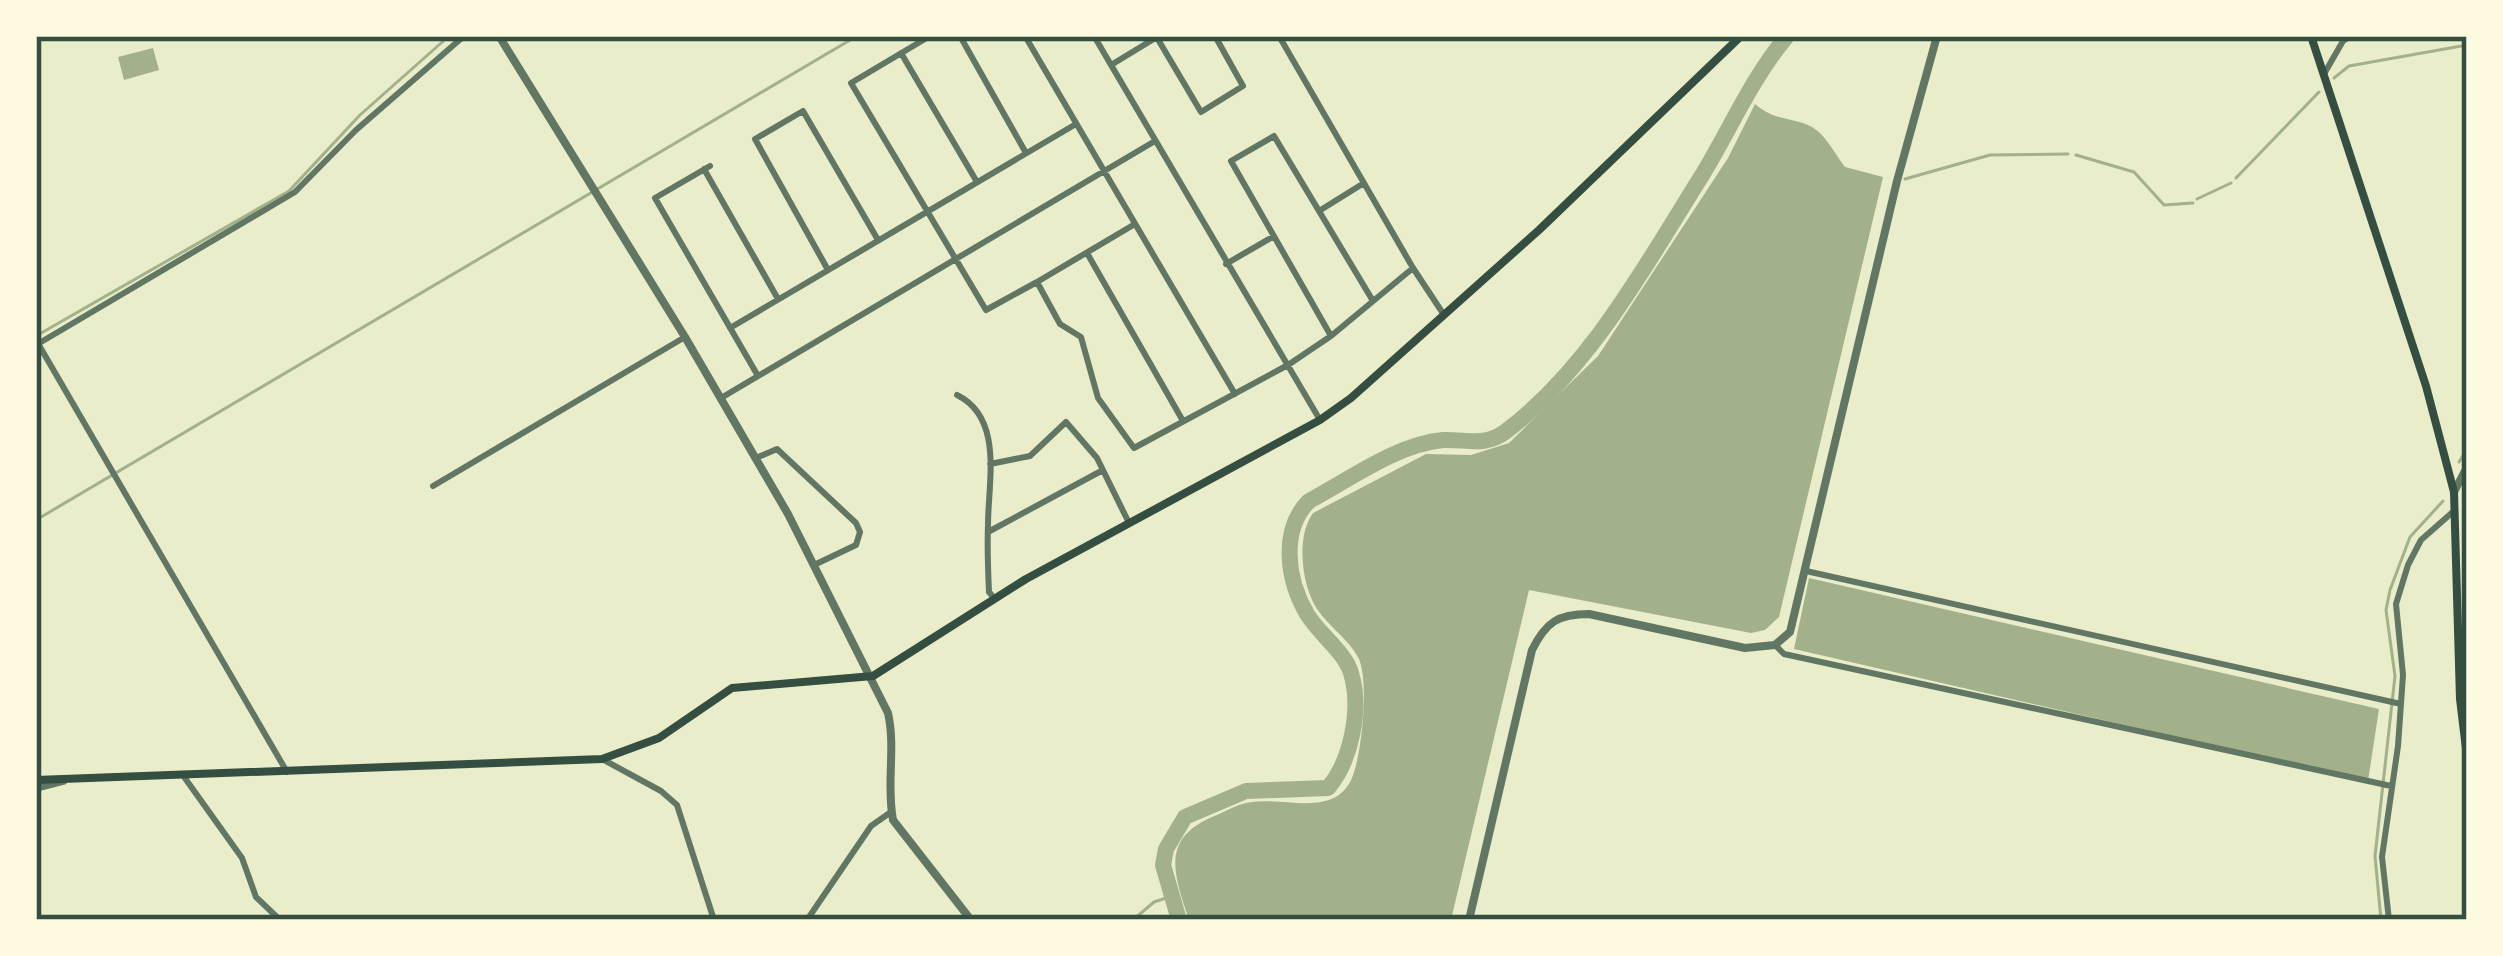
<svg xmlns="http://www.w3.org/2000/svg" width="2503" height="956" font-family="Karla,sans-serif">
<rect width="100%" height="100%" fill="#e9edc9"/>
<path fill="#a3b18a" d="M153,48L159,70L124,80L118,57Z
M1755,104C1776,122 1791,116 1812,127C1826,135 1835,154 1845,167L1883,177L1779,617L1765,630L1751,633L1529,590L1451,920H1189C1173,872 1160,837 1217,815C1228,810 1240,803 1252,802C1284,797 1335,818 1352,778C1362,754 1369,682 1359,659C1348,637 1323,623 1313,602C1301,577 1297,535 1313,513L1426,454L1471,455L1509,443L1598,356L1728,158Z
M1809,578L2379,709L2368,781L1794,649Z"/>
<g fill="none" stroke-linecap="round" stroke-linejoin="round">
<path stroke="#a3b18a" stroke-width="3" d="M2334,78L2349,66L2467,45
M2076,155L2134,172L2164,205L2193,203
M2236,178L2319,92
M1905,179L1990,155L2068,154
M2197,199L2231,183
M36,336L289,191L360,115L449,36
M2459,462L2467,449
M36,520L857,36
M1133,920L1154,902L1172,896
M2381,920L2375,856L2395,676L2386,610L2390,590L2410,537L2443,501"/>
<path stroke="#a3b18a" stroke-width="16" d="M1179,920L1163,865L1166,849L1185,817L1246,791L1328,788C1351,761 1362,709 1351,673C1345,652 1319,634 1307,614C1287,580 1280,530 1309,501C1349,480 1397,444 1443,440C1466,439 1485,447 1505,432C1590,368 1645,266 1701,177C1730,130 1751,79 1787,36"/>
<path stroke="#617663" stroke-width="6" d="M930,36L851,83L986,310L1037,282L1060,324L1081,337L1098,398L1134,448L1288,365L1331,336L1413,268
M960,36L1026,153
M1025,36L1235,394
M1094,36L1320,420
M1156,36L1201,112L1243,86L1215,36
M1279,36L1413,268L1444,315
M901,53L977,182
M1111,65L1157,37
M2324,74L2343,41L2351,36
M710,166L655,198L758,376
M704,169L778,299
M1319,211L1364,183
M1087,253L1183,421
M1226,264L1274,236
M828,270L755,139L803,111L878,240
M1037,282L1135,224
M730,328L1076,124
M1331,336L1231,161L1274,136L1373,301
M36,340L287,772
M36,345L295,192L356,130L464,36
M957,395C1004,418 988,482 988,525C987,547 988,570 989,592L995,599
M721,398L1155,141
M756,458L777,449L856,523L860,532L856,545L814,565
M990,464L1030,456L1066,422L1097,458L1129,523
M433,486L685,337
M988,532L1103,470
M1806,571L2401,704
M1775,645L1784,654L2391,786
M602,759L661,791L677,805L714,920
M182,774L242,858L256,897L280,920
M807,920L871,826L891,812
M2389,920L2382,857L2398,746L2403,675L2396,604L2408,565L2421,540L2455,510"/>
<path stroke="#617663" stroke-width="8" d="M499,36L685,337L788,514L888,713C896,749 886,784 893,820L971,920
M2454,492L2467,467
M36,788L63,781
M1469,920L1532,650C1546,622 1558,614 1589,614L1745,648L1775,645L1790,632L1897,181L1937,36"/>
<path stroke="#344e41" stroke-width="8" d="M2311,36L2426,386L2454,492L2460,699L2467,757
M36,780L602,759L659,738L732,688L873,676L1026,579L1320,420L1351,398L1539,230L1741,36"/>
</g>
<rect width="2503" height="956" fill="none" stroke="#fefae0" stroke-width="78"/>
<rect x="39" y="39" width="2425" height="878" fill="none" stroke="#344e41" stroke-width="4.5"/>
</svg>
